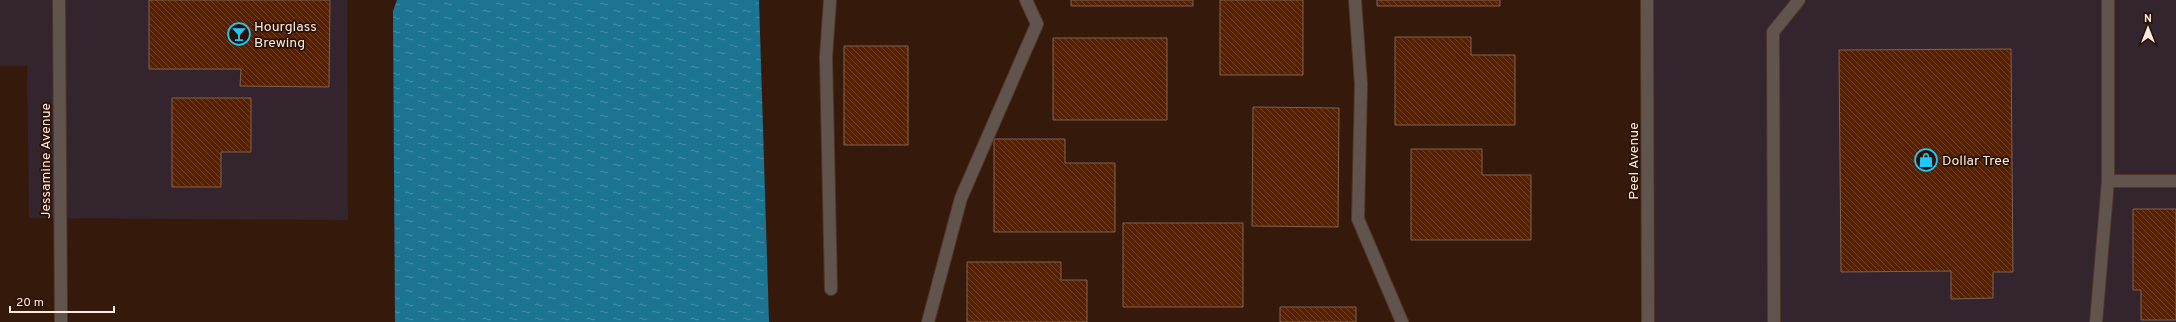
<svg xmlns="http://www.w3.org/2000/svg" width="2176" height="322" font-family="Overpass,sans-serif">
<defs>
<pattern id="water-ripples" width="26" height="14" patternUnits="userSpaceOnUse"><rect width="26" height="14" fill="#1c7493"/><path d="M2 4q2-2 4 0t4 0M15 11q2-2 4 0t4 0" fill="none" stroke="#498fa7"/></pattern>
<pattern id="building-back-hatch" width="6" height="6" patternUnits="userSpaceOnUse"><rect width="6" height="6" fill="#572100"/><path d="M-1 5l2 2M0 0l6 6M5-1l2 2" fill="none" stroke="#704125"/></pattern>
</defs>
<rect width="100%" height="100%" fill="#351a0c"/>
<path fill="#34242e" d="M0,0H347L348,220L29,218L27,66H0Z
M1654,0H2176V322H1655Z"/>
<path fill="url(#water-ripples)" d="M397,0H759L769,322H395L393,11Z"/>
<path fill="url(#building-back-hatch)" stroke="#806150" d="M149,0H330L329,87L240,86L241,69H149Z
M1071,0H1193V6H1071Z
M1220,0H1303V75H1220Z
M1377,0H1500V6H1377Z
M1395,37H1471V55H1515V125H1395Z
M1053,38H1167V120H1053Z
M844,46H908V145H844Z
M2011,49L2013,272H1993V298L1951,299V271L1841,272L1839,50Z
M172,98H251V152H221V187H172Z
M1253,107L1339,108L1338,227L1252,226Z
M994,139H1065V163H1115V232H994Z
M1411,149H1482V175H1531V240H1411Z
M2133,209H2176V320H2141V290H2133Z
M1123,223H1243V307H1123Z
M967,262H1061V280H1087V322H967Z
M1280,307H1356V322H1280Z"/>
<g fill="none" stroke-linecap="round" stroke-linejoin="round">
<g stroke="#51372a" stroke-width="14">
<path id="service" d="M830,0L826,57L831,289
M1355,0L1361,84L1358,219L1402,322
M2108,181H2176
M928,322L961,198L1037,24L1026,0
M1774,322L1773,32L1799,0
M2096,322L2108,181V0"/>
</g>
<g stroke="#51372a" stroke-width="14">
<path id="minor" d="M59,0L61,322"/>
</g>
<g stroke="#51372a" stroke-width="14">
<path id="tertiary" d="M1647,0L1648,322"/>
</g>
<use href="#service" stroke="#61544c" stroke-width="12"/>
<use href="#minor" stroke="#61544c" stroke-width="12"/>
<use href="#tertiary" stroke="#61544c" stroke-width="12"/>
</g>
<defs>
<g id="bar-ring" transform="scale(1.15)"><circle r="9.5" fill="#2a1104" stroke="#20c9fd" stroke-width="1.5"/><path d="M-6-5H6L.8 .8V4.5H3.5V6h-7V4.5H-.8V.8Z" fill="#20c9fd"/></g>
<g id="shop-ring" transform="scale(1.15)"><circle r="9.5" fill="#2a1104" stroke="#20c9fd" stroke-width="1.5"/><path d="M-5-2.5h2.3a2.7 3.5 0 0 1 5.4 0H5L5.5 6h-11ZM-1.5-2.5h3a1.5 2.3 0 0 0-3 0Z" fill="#20c9fd"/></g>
</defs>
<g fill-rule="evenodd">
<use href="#bar-ring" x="239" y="34"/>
<use href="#shop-ring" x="1926" y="160"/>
</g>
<g text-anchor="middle" stroke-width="3.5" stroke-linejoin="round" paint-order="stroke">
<g font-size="14" fill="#fceae0" stroke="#2a1104" text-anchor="start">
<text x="254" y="31">Hourglass<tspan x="254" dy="16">Brewing</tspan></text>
<text x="1942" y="165">Dollar Tree</text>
</g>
<g font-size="14" fill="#fceae0" stroke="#2a1104">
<text transform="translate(45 161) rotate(-90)" y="5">Jessamine Avenue</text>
<text transform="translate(1633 161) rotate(-90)" y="5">Peel Avenue</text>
</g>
</g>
<g transform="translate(2148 28)" stroke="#2a1104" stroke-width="3" paint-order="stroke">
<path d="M0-3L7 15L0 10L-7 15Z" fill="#fceae0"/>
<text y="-6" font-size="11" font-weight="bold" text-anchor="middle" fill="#fceae0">N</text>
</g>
<path d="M10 306v6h104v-6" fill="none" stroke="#fceae0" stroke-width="2"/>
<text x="16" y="306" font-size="12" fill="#fceae0" stroke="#2a1104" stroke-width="3" paint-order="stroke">20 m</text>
</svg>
